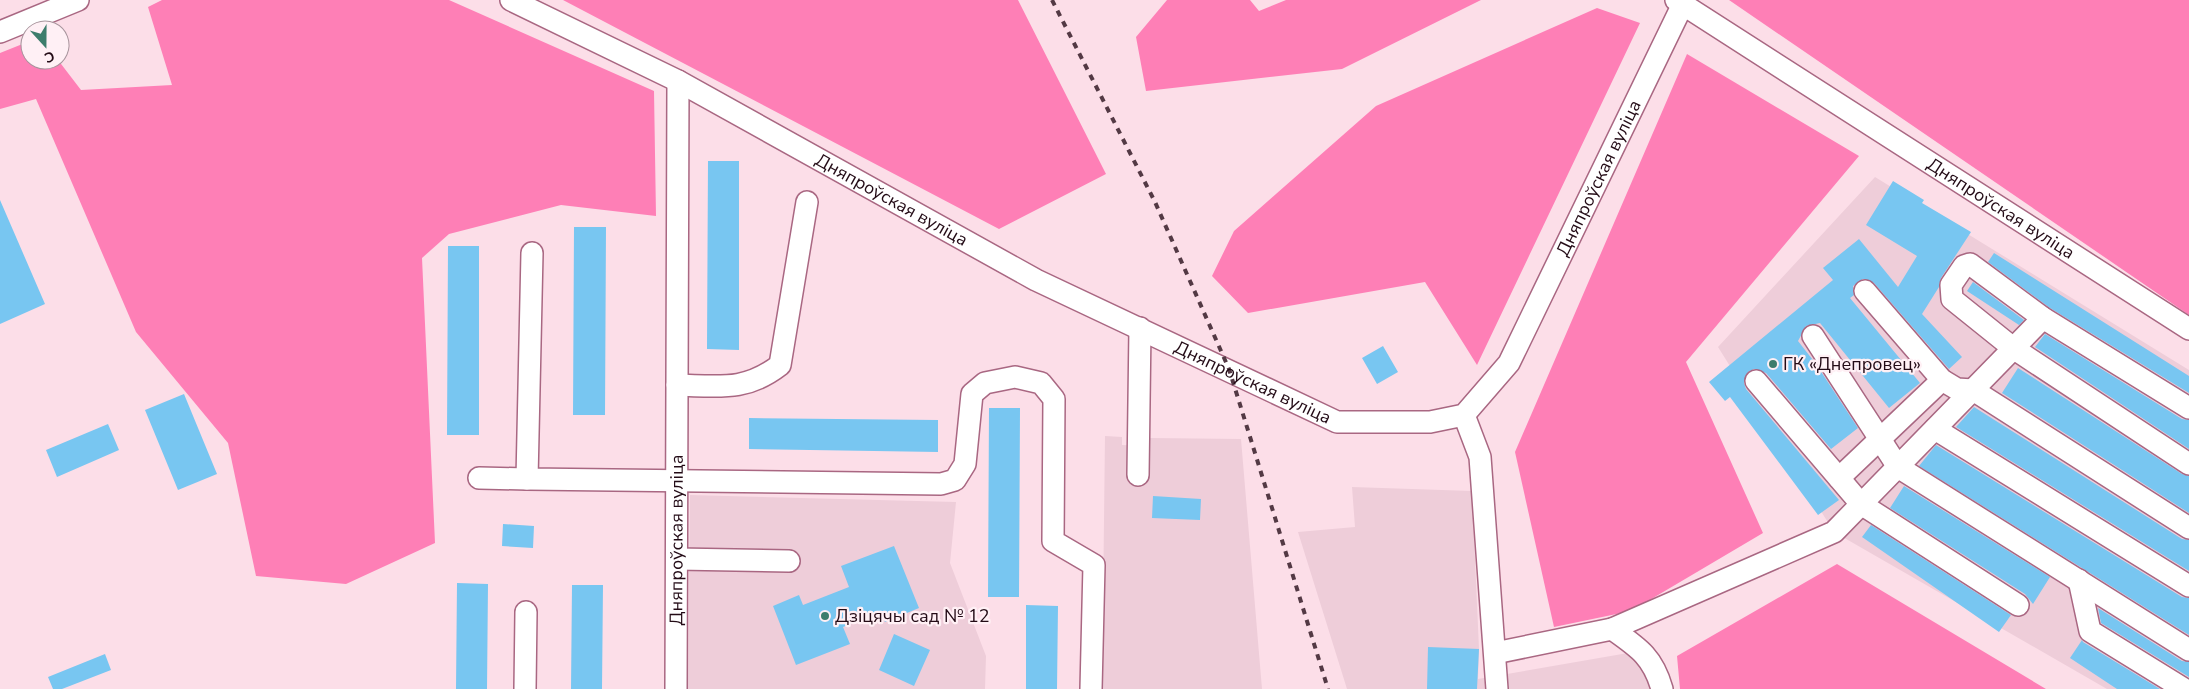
<svg xmlns="http://www.w3.org/2000/svg" width="2189" height="689" font-family="'Nunito Sans',sans-serif">
<rect width="100%" height="100%" fill="#fcdee8"/>
<path fill="#eecdd9" d="M1875,177L2189,370V689H2107L1834,532L1718,347Z
M1105,436L1122,437V445L1146,446L1150,438L1241,439L1262,689H1102Z
M1352,487L1472,491L1479,649L1478,679L1628,653L1651,677L1652,689H1347L1298,532L1355,527Z
M690,495L956,502L950,563L986,656L985,689H688Z"/>
<path fill="#fe7fb6" d="M162,0H449L654,91L656,216L561,205L449,234L422,258L435,543L346,584L256,576L228,443L136,332L36,99L0,109V53L30,41V60H58L81,90L172,85L148,7Z
M563,0H1018L1106,174L999,229Z
M1167,0H1250L1259,11L1286,0H1481L1342,69L1146,91L1136,37Z
M1729,0H2189V315Z
M1597,8L1640,23L1477,365L1425,282L1248,313L1212,276L1234,231L1376,106Z
M1687,54L1859,156L1686,362L1763,533L1631,611L1554,627L1515,452Z
M1837,564L2046,689H1680L1677,656Z"/>
<path fill="#78c6f1" d="M708,161H739V350L707,349Z
M1893,181L1924,200L1922,203L1971,232L1941,278L1939,287L1922,314L1962,357L1949,369L1874,283L1863,279L1853,286L1854,295L1850,298L1920,383L1889,408L1820,323L1806,326L1798,341L1816,364L1858,428L1831,449L1766,373L1754,369L1748,372L1744,383L1746,389L1839,500L1818,515L1730,397L1725,401L1709,382L1833,280L1823,268L1859,239L1898,287L1917,256L1866,225Z
M0,200L45,304L0,324Z
M574,227H606L605,415H573Z
M448,246H479V435H447Z
M1994,253L2189,376V393L2050,308L1988,262Z
M1973,282L2024,320L2019,325L1967,291Z
M2045,334L2182,419L2189,420V449L2035,347Z
M1383,346L1398,372L1377,384L1362,358Z
M2018,368L2182,474L2189,476V513L2002,393Z
M184,394L217,474L178,490L145,410Z
M1974,407L2182,539L2189,540V571L1956,427Z
M989,408H1020L1019,597H988Z
M749,418L938,420V452L749,449Z
M108,424L119,450L57,477L46,450Z
M1936,445L2182,597L2189,598V635L1919,466Z
M1904,486L2050,577L2033,604L2025,594L1890,508Z
M1153,496L1201,499L1200,520L1152,518Z
M503,524L534,526L533,548L502,546Z
M1871,525L2011,615L1999,632L1862,537Z
M894,546L919,608L885,622L881,612L843,627L850,644L796,665L773,606L799,595L803,605L849,587L841,566Z
M457,583L488,584L487,689H456Z
M572,585H603L602,689H571Z
M1026,605L1058,606L1057,689H1026Z
M2098,608L2182,661L2189,662V677L2101,623Z
M894,634L930,650L914,686L879,670Z
M2082,640L2083,642L2160,689H2117L2070,658Z
M1428,647L1479,649L1477,689H1427Z
M105,654L111,670L62,689H53L48,677Z"/>
<g fill="none" stroke-linecap="round" stroke-linejoin="round">
<g stroke="#a96782" stroke-width="24">
<g id="minor">
<path id="s1" d="M511,0L678,81L1036,280L1337,422H1430L1464,415L1509,363L1683,4"/>
<path id="s2" d="M1676,0L2189,329"/>
<path d="M0,32L78,0"/>
<path d="M532,253L527,479L941,484L955,480L965,464L972,394L985,383L1015,377L1041,383L1054,399L1053,541L1094,565L1091,689"/>
<path d="M1865,291L1942,380L1957,389L1973,390L2189,528"/>
<path d="M1813,336L1898,467L2189,650"/>
<path d="M1756,381L1861,504L2018,605"/>
<path d="M677,385C719,386 745,392 780,365L807,202"/>
<path d="M2189,408L2043,318L1970,264L1964,266L1951,285L1952,299L2013,348L2189,464"/>
<path d="M1464,415L1480,457L1497,689"/>
<path d="M1935,429L2189,586"/>
<path d="M1138,475L1140,328"/>
<path d="M479,478L527,479"/>
<path d="M1839,478L1942,380"/>
<path d="M677,559L789,561"/>
<path d="M2079,580L2090,631L2184,689"/>
<path d="M1612,629L1834,532L2043,318"/>
<path d="M1495,653L1612,629C1639,648 1653,657 1662,689"/>
<path d="M525,689L526,612"/>
<path id="s3" d="M676,689L678,81"/>
</g>
</g>
<use href="#minor" stroke="#fff" stroke-width="21"/>
<path stroke="#533944" stroke-width="4" stroke-dasharray="6 6" stroke-linecap="butt" d="M1052,0L1155,202L1229,369L1328,689"/>
</g>
<g fill="#3d7d6c" stroke="#fff0f5" stroke-width="2">
<circle cx="1773" cy="364" r="5"/>
<circle cx="825" cy="616" r="5"/>
</g>
<g text-anchor="middle" stroke-width="4.5" stroke-linejoin="round" paint-order="stroke">
<g font-size="18" fill="#230b16" stroke="#fff0f5">
<text dy="6" stroke="none"><textPath href="#s1" startOffset="1330">Дняпроўская вуліца</textPath></text>
<text dy="6" stroke="none"><textPath href="#s1" startOffset="430">Дняпроўская вуліца</textPath></text>
<text dy="6" stroke="none"><textPath href="#s2" startOffset="386">Дняпроўская вуліца</textPath></text>
<text dy="6" stroke="none"><textPath href="#s1" startOffset="835">Дняпроўская вуліца</textPath></text>
<text dy="6" stroke="none"><textPath href="#s3" startOffset="149">Дняпроўская вуліца</textPath></text>
</g>
<g font-size="18" fill="#230b16" stroke="#fff0f5" text-anchor="start">
<text x="1783" y="370">ГК «Днепровец»</text>
<text x="835" y="622">Дзіцячы сад № 12</text>
</g>
</g>
<g transform="translate(45 45) rotate(159)"><circle r="24" fill="#fff0f5" stroke="#a7949c"/>
<path d="M0-4L9 19L0 12L-9 19Z" fill="#3d7d6c"/>
<text y="-8" font-size="14" font-weight="bold" text-anchor="middle" fill="#230b16">С</text>
</g>
</svg>
